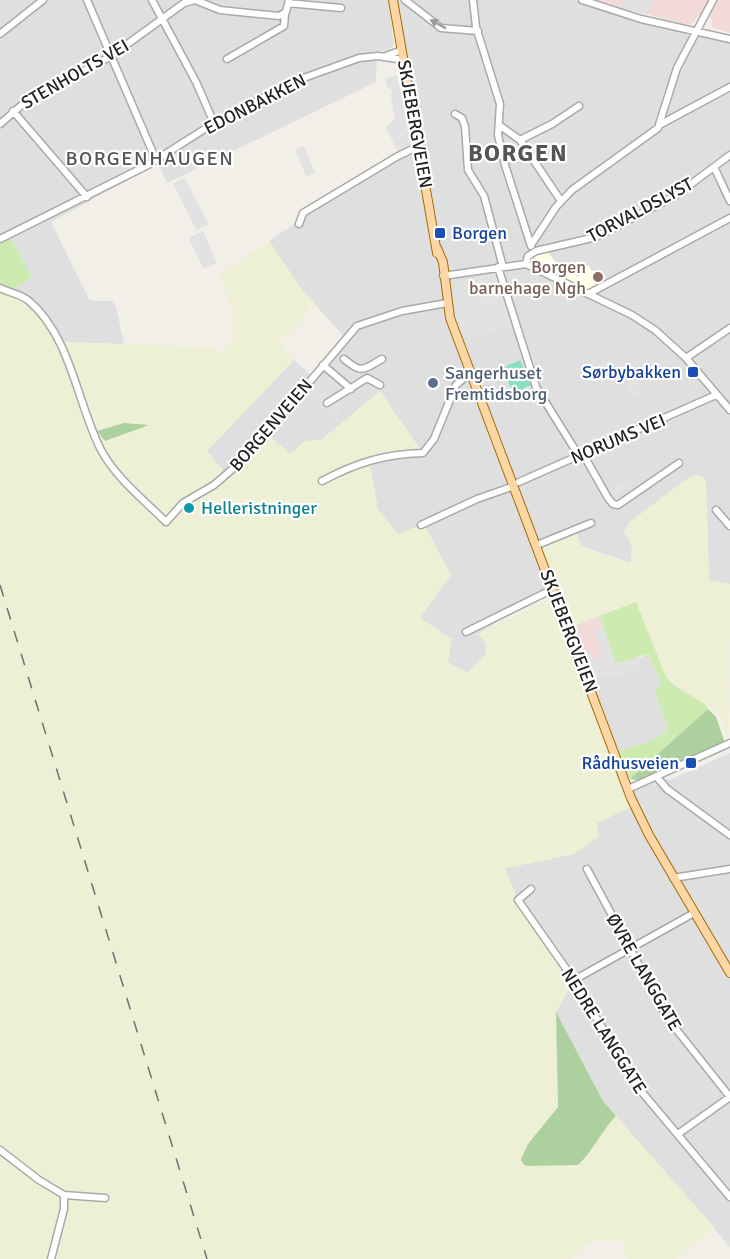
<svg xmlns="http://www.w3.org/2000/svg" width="730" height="1259" font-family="Signika,sans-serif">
<rect width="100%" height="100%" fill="#f2efe9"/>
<path fill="#e0dfdf" d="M0,0H388L394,44L389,50L377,52L376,82L167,183L158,164L51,222L89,299L93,301H112L116,307L124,344L58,342L0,288Z
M397,0H574L685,32L689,37L701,33L730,41V584L709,581L706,482L645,511L631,521L624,531L632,546L631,563L581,546L576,529L532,547L547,588L479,634L487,644L485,655L467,673L447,662L452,639L419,619L421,525L398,534L378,510L369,459L380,392L321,440L305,441L289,455L269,435L229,478L207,451L294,360L311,375L346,339L302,290L269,241L351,186L415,147L422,146Z
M648,654L662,684L654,689L668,729L654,740L618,751L590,678L607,674Z
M730,753V1247L603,1101L556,1012L505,868L574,854L596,823L631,807L644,828L628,789L656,776L670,780Z"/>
<path fill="#f2dad9" d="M593,0H730V33L712,27L711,17L698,16L692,24H685Z
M599,616L616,664L590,678L573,626Z"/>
<path fill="#ffffe5" d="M548,252L560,268L568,272L566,274H575L576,277L582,274L584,265L589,266L592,271L600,270L601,273L592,277L596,284L603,281L587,290L533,263L535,256Z"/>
<path fill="#eef0d5" d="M269,241L302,290L314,302L303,315L302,322L278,342L294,360L207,451L229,477L269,435L290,454L305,441L321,440L380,391L423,453L369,459L378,510L398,534L424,524L451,575L420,618L452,639L448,662L468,673L485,655L487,644L478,634L548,599L561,622L564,638L580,673L622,792L631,807L597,823L599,837L574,854L505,868L518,900L574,980L556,1012L558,1107L528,1144L590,1154L603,1128L616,1116L715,1228L677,1259H627L622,1241L591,1242L569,1259H0V288L28,300L58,342L212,347L221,352L232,341L231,308L220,275Z
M695,475L702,476L706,482L709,580L730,584L729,739L719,715L710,706L685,694L666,677L636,602L573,626L540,544L576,529L581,546L631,563L632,546L624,531L631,521L685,480Z"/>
<path fill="#cdebb0" d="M11,238L32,278L7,292L0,288V243Z
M636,602L666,677L675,686L705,704L708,709L630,779L618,751L654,740L668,729L654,689L662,684L648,654L616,664L599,616Z"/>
<path fill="#add19e" d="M124,423L149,425L105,441L97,431Z
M708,709L716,717L725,743L678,762L640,784L638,780L630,779Z
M556,1012L603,1101L616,1116C601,1131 594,1150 578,1165L527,1166L523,1164L521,1159L528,1144L558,1107Z"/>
<path fill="#88e0be" d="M520,360L531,385L513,393L502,368Z"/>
<path fill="#e2e2e2" d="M624,0H654L647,15L619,7Z
M397,75L412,148L399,155L386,127L395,118L391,97L392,90L387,87L385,78Z
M304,146L315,173L306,176L295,149Z
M185,178L209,225L196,230L173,183Z
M203,231L217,263L203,269L189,238Z
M495,274L512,324L484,337L461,333L450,288L457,281Z
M636,361L641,394L631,397L627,376L622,377L620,365Z
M316,382L341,409L333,419L307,392Z
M628,478L632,484L614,498L609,492Z
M602,627L616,664L639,657L643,668L614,677L607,674L590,678L580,651L589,649L593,659L602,656L594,630Z"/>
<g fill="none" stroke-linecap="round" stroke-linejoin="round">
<g stroke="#a9a9a9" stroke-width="9">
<path id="minor" d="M87,0L156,160
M152,0L196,82L214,123
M405,0L441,28L478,31
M473,0L476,27L500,104L498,135L505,165L531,246
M582,0L641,19L730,39
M288,3L341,8
M0,34L43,0
M383,57L402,50
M227,59L284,26L285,14
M13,111L87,197
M455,114L462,118L465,126L468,170L484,196L503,267
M0,124L23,104L111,56L184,3L195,0L220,10L279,16L286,12L289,0
M661,124L730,87
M499,125L520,140L561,201
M520,140L552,124L579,106
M714,167L730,201
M299,224L303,213L398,156L419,146
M0,239L148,165L214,123L298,80L359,58L378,56L404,60
M531,245L556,207L572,190L658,128L677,68L713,0
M526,264L632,315L655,330L686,358L730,410
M498,267L536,387L579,456
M443,276L526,264L528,256L536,251L596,237L675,196L730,155
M0,288C10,293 21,294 29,301C71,337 77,403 101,450C116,478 144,500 166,522L183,503L214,485L244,459L357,326L402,311L447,303
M588,294L730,218
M686,358L730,328
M344,359C362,374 362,370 382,359
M323,365L351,389
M327,403L367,378L380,385
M583,454L608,498L613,504L618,505L679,463
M322,481C356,463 384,454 423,453L434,439L456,385L471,372
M519,482L716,395
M716,510L730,526
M421,525L477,499L514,486
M537,545L591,523
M466,632L553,589
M656,776L667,789L730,835
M628,789L730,743
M587,869L668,1019L730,1097
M673,878L730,869
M531,889L518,900L574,980L636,1085L730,1197
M574,980L694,913
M678,1134L730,1097
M0,1150L39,1180L64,1195L105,1198
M51,1259L64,1209V1195"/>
</g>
<g stroke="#a06b00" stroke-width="10">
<path id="major" d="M393,0L437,253
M437,248L443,262L450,318L631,798L649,835L730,973"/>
</g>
<use href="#minor" stroke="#fff" stroke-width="6"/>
<use href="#major" stroke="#fcd6a4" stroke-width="8"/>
<path stroke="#707070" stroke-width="1.5" stroke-dasharray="12 12" stroke-linecap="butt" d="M0,585L207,1259"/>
</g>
<defs><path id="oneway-solid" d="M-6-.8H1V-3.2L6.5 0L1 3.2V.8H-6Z" transform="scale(1.5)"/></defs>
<use fill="#9c9c9c" href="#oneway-solid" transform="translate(438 24) rotate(-151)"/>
<g fill="#1a4fb4" stroke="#fff" stroke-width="2">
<rect x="434" y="227" width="12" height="12" rx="3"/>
<rect x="687" y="366" width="12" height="12" rx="3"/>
<rect x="685" y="757" width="12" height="12" rx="3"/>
</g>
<circle fill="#8d6e63" stroke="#fff" stroke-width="2" cx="598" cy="277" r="6"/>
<circle fill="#5c6f8a" stroke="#fff" stroke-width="2" cx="433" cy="383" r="6"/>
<circle fill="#0f9aa8" stroke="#fff" stroke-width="2" cx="189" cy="508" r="6"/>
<g text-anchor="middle" stroke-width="4.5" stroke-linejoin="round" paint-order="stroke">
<g font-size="18" fill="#222" stroke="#fff">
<text transform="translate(75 74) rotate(-30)" y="6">STENHOLTS VEI</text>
<text transform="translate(255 104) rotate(-27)" y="6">EDONBAKKEN</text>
<text transform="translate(415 124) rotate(80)" y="6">SKJEBERGVEIEN</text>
<text transform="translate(640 210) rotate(-28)" y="6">TORVALDSLYST</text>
<text transform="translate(271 425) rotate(-49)" y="6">BORGENVEIEN</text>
<text transform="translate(618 439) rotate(-23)" y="6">NORUMS VEI</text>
<text transform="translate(569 631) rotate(69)" y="6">SKJEBERGVEIEN</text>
<text transform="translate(644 972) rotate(60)" y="6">ØVRE LANGGATE</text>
<text transform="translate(604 1031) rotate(58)" y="6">NEDRE LANGGATE</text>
</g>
<g font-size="18" fill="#164399" stroke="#fff" text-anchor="end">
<text x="452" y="239" text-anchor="start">Borgen</text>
<text x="681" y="378">Sørbybakken</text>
<text x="679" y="769">Rådhusveien</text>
</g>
<g font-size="18" fill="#785e54" stroke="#fff" text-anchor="end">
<text x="586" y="273">Borgen<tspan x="586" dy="21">barnehage Ngh</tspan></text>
</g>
<g font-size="18" fill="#4e5e75" stroke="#fff" text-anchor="start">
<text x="445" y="379">Sangerhuset<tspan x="445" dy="21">Fremtidsborg</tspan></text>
</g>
<g font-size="18" fill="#0d838f" stroke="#fff" text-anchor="start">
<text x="201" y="514">Helleristninger</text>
</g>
<g font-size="20" letter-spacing="1.5" fill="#555" stroke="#fff">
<text x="150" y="165">BORGENHAUGEN</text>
</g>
<g font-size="24" font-weight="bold" letter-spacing="1.5" fill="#555" stroke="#fff">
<text x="518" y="161">BORGEN</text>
</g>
</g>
</svg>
